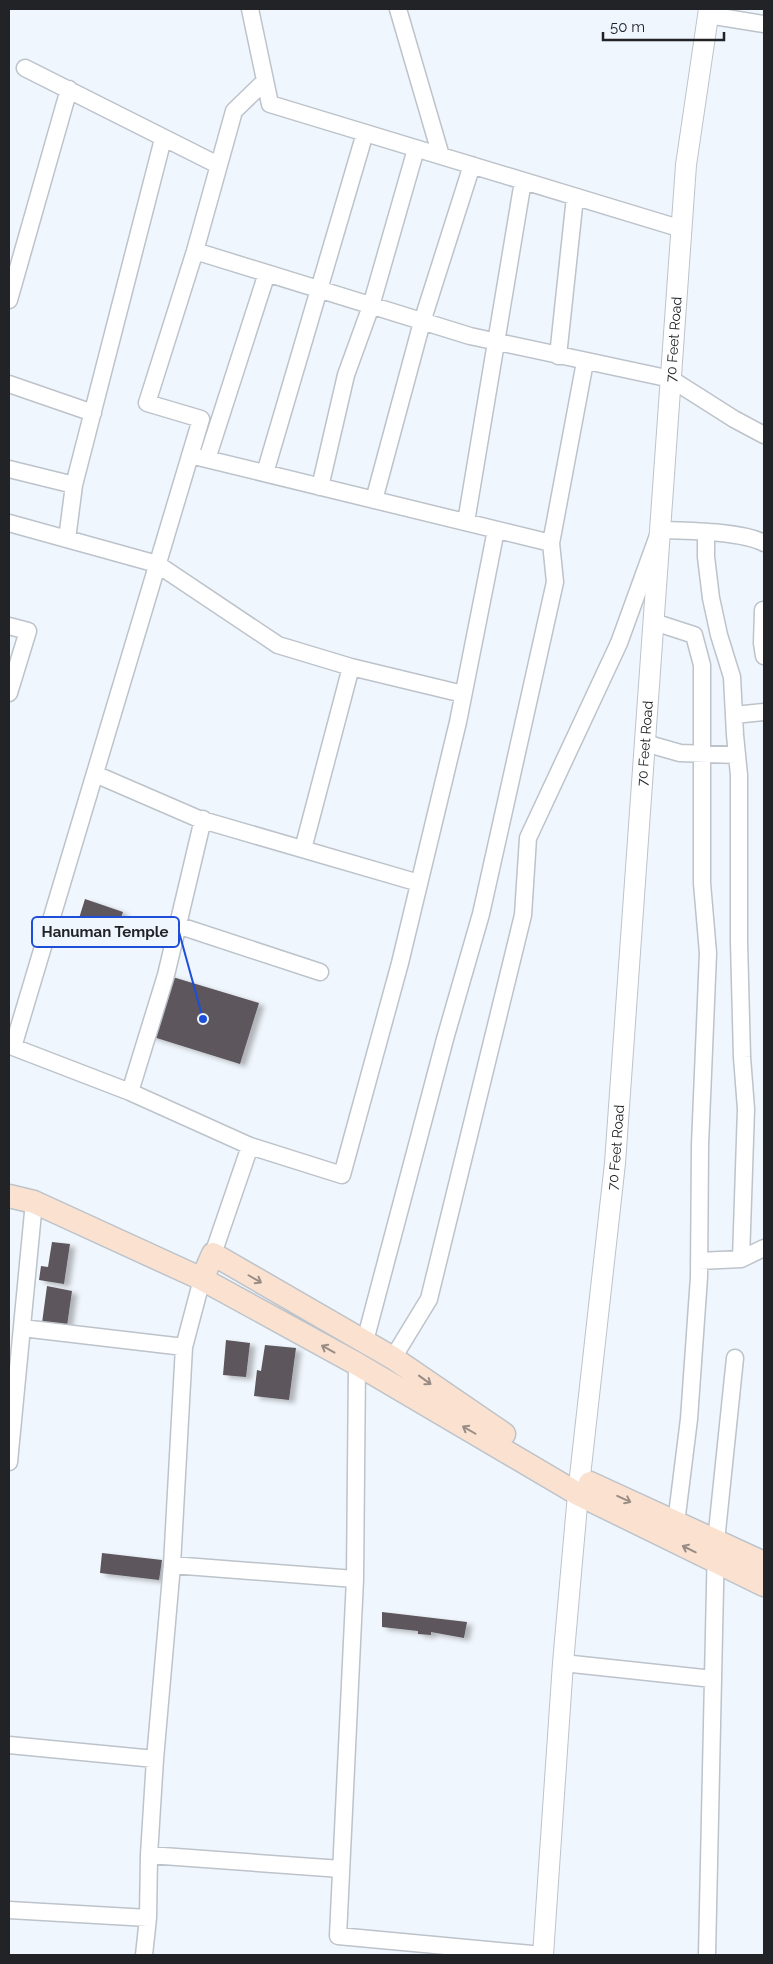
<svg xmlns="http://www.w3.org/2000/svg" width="773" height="1964" font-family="Raleway,sans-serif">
<defs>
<filter id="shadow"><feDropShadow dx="5.5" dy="3" stdDeviation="2.5" flood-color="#0004"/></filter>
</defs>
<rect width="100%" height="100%" fill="#f0f6fd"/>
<path fill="#5d565b" filter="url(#shadow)" d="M85,899L123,912L113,940L76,928Z
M166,975L259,1003L240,1064L147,1035Z
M52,1242L70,1244L64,1284L39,1280L41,1266L48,1267Z
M47,1286L72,1291L67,1326L42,1323Z
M226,1340L250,1343L246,1377L223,1375Z
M265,1345L296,1348L289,1400L254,1396L257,1370L261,1371Z
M102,1553L162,1560L159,1580L100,1573Z
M382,1612L467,1622L464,1638L431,1632V1635L418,1634V1631L382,1627Z"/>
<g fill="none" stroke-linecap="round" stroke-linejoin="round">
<g stroke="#bdc3ca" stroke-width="19">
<path id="minor" d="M250,9L270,104L682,229
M398,9L441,156
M708,15L764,24
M25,68L218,165
M195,251L470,336L671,379L734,419L764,435
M9,300L69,89
M558,356L575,197
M9,384L93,413
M190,455L551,543L585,362
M207,459L267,273
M9,469L74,485L163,139
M265,473L365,133
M320,487L346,375L371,306L416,149
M374,500L422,322L472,165
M466,522L523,181
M9,523L157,564L278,645L351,667L463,694
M706,532V557L711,598L719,635L732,677L735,735L739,775V942L742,1057L746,1109L741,1259
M67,539L74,485
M763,610L762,643L764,656
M654,622L694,635L702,665V883L708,953L700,1145L699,1277L689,1419L676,1523
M9,626L28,631L9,693
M734,715L764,712
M645,743L680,753L737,755
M95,774L199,819L419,883
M203,819L166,975L130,1092L13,1047L201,419L147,403L195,251L234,111L265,81
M303,849L351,667
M177,925L320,972
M130,1092L250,1146
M213,1254L250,1146L342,1175L400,963L458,722L496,530
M699,1261L741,1259L764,1248
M22,1328L184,1347
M365,1341L445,1039L481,914L555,582L551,543
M393,1358L429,1299L523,915L528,838L619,643L660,530C688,531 741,531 764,543
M357,1364L355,1579L338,1936L543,1955
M9,1462L34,1202
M172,1565L355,1579
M563,1663L713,1679
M9,1745L155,1759
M149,1855L341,1869
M9,1910L148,1918
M144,1955L148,1918L149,1855L155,1759L172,1565L184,1347L202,1279
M707,1955L716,1541L735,1358"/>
</g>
<g stroke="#bdc3ca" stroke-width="22">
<g id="tertiary">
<path id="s1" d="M543,1955L563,1663L578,1494L615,1163L686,165L709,9"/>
</g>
</g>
<g stroke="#bdc3ca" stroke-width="25">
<path id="secondary" d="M9,1196L34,1202L202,1279L357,1364L578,1494L764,1585
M202,1279L213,1254L393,1358L504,1434
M590,1483L764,1563"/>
</g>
<use href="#minor" stroke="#fff" stroke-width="16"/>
<use href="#tertiary" stroke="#fff" stroke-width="20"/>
<use href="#secondary" stroke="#fbe2d0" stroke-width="22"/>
</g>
<defs><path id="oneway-shaft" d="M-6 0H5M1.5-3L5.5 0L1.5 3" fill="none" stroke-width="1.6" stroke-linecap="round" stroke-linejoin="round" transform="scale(1.25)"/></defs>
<g stroke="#998c84">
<use href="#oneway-shaft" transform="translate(255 1279) rotate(30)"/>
<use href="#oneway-shaft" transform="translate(328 1349) rotate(-151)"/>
<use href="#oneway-shaft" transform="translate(425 1380) rotate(36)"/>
<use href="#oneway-shaft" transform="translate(469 1430) rotate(-150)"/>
<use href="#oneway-shaft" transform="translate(624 1499) rotate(25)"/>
<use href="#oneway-shaft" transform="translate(689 1549) rotate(-154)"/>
</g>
<g text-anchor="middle" stroke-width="5" stroke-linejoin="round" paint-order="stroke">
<g font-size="14" fill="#212326" stroke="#f0f6fd">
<text dy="5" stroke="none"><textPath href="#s1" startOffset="1621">70 Feet Road</textPath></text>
<text dy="5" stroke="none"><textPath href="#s1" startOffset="1216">70 Feet Road</textPath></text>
<text dy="5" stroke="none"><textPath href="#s1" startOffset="811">70 Feet Road</textPath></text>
</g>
</g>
<path fill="none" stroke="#1d4ed8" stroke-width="2" d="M203 1019L179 932"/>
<circle fill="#1d4ed8" stroke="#f0f6fd" stroke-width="2" cx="203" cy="1019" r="5"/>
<rect fill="#f0f6fd" stroke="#1d4ed8" stroke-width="2" x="32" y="917" width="147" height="30" rx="5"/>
<g font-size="15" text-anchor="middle" font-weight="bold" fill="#212326">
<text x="105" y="937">Hanuman Temple</text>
</g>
<rect width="773" height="1964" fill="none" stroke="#212326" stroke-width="20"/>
<path d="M603 32v8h121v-8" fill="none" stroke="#212326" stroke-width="2.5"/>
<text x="610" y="32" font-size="15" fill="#212326" stroke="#f0f6fd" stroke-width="4" paint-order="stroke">50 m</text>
</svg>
